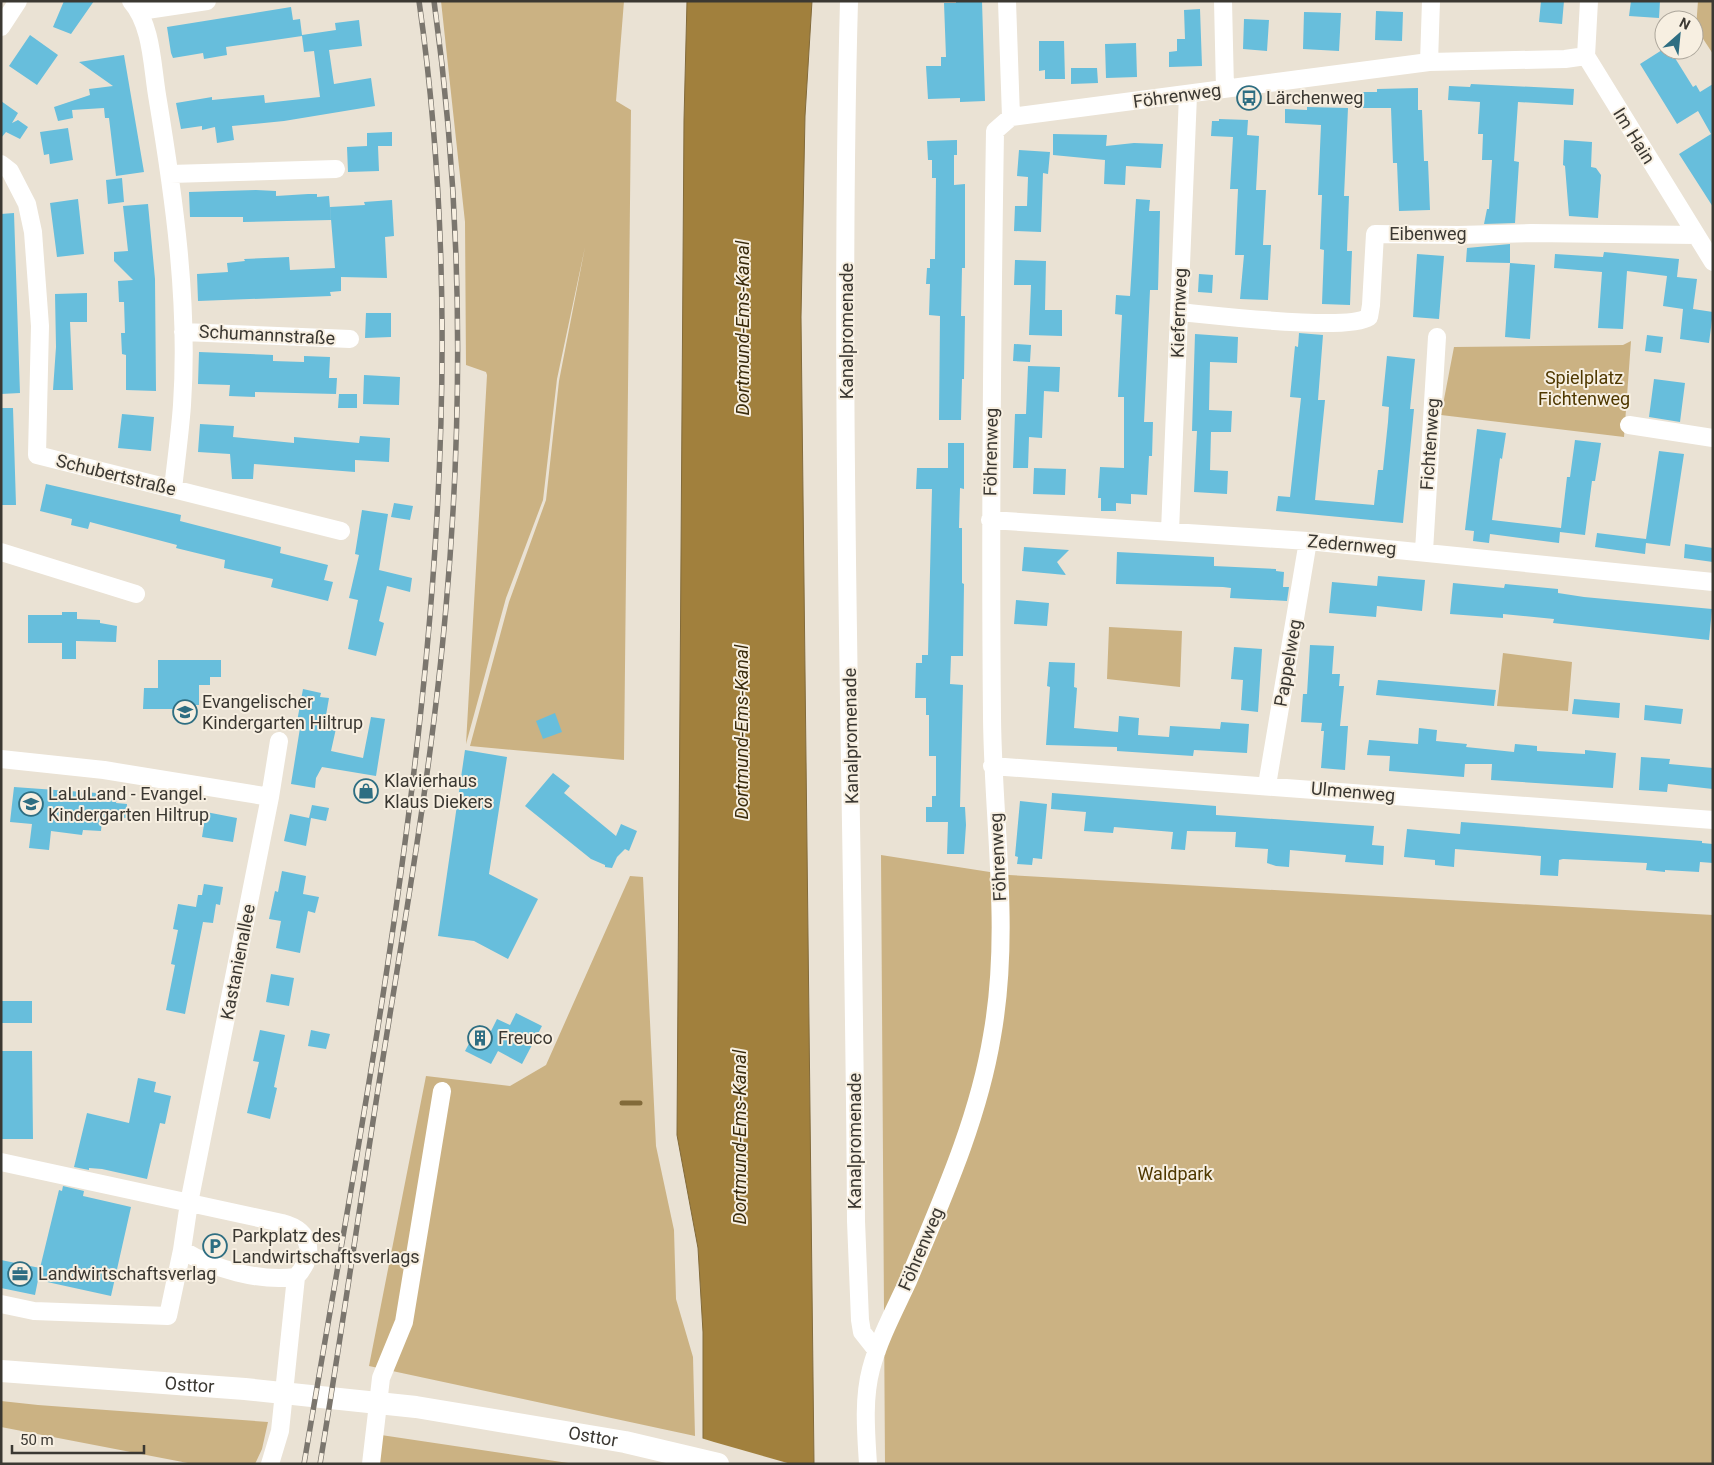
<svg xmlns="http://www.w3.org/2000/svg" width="1714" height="1465" font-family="Roboto,sans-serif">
<rect width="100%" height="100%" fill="#eae2d4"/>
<path fill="#cbb283" d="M441,1H624L616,101L631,110L624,760L470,746L509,602L546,500L559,381L585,247L557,379L543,500L506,598L466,744L487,375L486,372L466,365L465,222Z
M1698,1H1713V54L1696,28Z
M1631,341L1624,437L1441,415L1454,347L1623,345Z
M1109,627L1182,631L1180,687L1107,679Z
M1503,653L1572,662L1568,711L1497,706Z
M881,855L1009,875L1713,915V1464H885Z
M630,876L643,877L656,1146L674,1230L676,1299L693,1357L695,1436L369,1366L426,1076L510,1086L546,1065Z
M1,1401L38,1405L268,1422L262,1449L255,1464H193L1,1427Z
M381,1435L575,1464H378Z"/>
<path fill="#a1803d" stroke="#826a3a" d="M687,1H812L805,116L801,317L814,1464H703V1332L698,1248L677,1135L684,120Z"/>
<path fill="#eae2d4" d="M701,1438L714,1442L791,1464H701Z"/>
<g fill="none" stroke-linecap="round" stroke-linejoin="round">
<path stroke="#826a3a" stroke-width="5" d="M622,1103H640"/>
</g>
<path fill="#67bedc" d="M64,1H94L71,34L53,27Z
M956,1H982L985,101L960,102V98L928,99L926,66H941V57H946L944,3H956Z
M1541,1H1564L1562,24L1539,22Z
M1631,1H1660L1659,18L1629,16Z
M291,7L293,20L300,19L302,35L336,30L335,23L359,20L362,46L329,50L334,84L371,78L375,106L284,121L232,126L234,140L217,143L215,127L202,130V126L181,129L176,103L212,97V100L264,95L265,103L320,97L314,51L304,52L302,36L226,47L227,55L204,59L203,53L173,58L171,53L167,27Z
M1200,9L1202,66L1169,67V52L1177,51V39H1185L1184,10Z
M1376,11L1403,12L1402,41L1375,40Z
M1304,12L1341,13L1339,51L1303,49Z
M1244,19L1269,20L1267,51L1243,49Z
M30,35L58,55L37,85L9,66Z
M1039,41H1064L1065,79H1045V70L1039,71Z
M1136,43L1137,77L1106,78L1105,44Z
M1662,50H1670L1693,87L1696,85L1700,92L1713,84V207L1679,154L1711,134L1698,111L1677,124L1640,64Z
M124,55L144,172L116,176L109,118H105L104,108L72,110L73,118L58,121L54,107L90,95L89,89L113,86L79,62Z
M1071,68H1097L1098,83L1071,84Z
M1471,84L1574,89L1573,105L1518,102L1514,161L1519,162L1515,223L1484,224L1487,209H1489L1492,160H1482L1483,134H1478L1480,102L1448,100L1449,86L1470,87Z
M1418,88V110H1422L1424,161H1428L1430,210L1399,211L1397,163H1393L1391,108H1363L1361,92H1377V89Z
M1,101L18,113L12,123L18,120L28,127L20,139L6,132L1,138Z
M1307,107L1348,108L1344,196H1349L1347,251H1352L1350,305L1322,304L1324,250L1320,249L1322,195H1318L1321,125L1285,123V109L1307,110Z
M1219,119L1248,120L1247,135L1259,136L1256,190H1266L1263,245H1271L1268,300L1240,299L1244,255H1235L1238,189H1230L1233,137L1211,136L1212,121H1219Z
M68,128L73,160L50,164L49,154L44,155L40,132Z
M392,132V146H378L379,171L348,172L347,147L367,146V133Z
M1053,134L1107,135L1106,146L1134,143L1163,144L1161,168L1126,166L1125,185L1104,184L1105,160L1053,155Z
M957,140V155H954V185L965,184V268H962L961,316H965L964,379H962L961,420H939L940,316L929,315L930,284H926L927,268H930V259H935L936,178H932V160H928L927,141Z
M1564,140L1592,142L1591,167L1596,168L1601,175L1598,218L1569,216L1565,166L1563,165Z
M1019,150L1050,152L1048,174L1043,173L1041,232L1014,231L1015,206H1027L1028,177L1017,176Z
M122,178L124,202L108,204L106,180Z
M256,190L276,191V196L308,194H317V197L329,196L331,220L243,222V217H190L189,192Z
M78,199L84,254L57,257L50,203Z
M1136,199L1150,200L1149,211H1160L1158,290H1150L1144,422H1153L1152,456H1149L1147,495L1131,494V504L1116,503V511H1101V498H1098L1100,467L1124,468V397H1118L1122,315L1115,314L1116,295L1130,296Z
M392,200L394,236L385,237L387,278L341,277V291L330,292L331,296L198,301L197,274L228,272L227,263L245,261L244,259L289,257L290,270L335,268L330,207L365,205L364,202Z
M148,204L155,279L156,391L126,390V355L122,354L121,333H125L124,302H119L118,281L133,280L114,261V252L128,251L123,206Z
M14,213L20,393L1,394V214Z
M1510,244V263L1466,262L1467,248Z
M1604,252L1679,259L1677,277L1697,279L1693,309L1713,312L1709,343L1680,339L1683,309L1663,306L1667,276L1627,271L1623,329L1598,328L1602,272L1554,268L1555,254L1603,257Z
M1417,254L1444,256L1439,319L1413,317Z
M1015,260L1046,261L1045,310H1062V336L1029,335L1031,285H1014Z
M1510,263L1535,265L1530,339L1505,337Z
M1199,274L1213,275L1212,293L1198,292Z
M87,293V322H70L73,390H53L56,347L55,294Z
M366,313H391V337L365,338Z
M1299,333L1323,335L1318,400H1325L1315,500L1374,505L1378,470H1383L1388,422L1389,407L1382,406L1387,356L1415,359L1410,409H1414L1403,523L1276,511L1278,496L1290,497L1301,398L1290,397L1295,346L1298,347Z
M1195,334L1238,337L1237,363L1210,362L1209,410L1232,411L1231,432H1211L1210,470L1228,471L1227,494L1194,492L1197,431H1192Z
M1647,335L1663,337L1661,353L1645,351Z
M1014,344L1031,345L1030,362L1013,361Z
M199,352L273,355V361L304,362V356L330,357L329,378H337L336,394L255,392V397L229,396L230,385L198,384Z
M1028,366L1060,367L1059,392L1044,391L1042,438L1029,437L1028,468H1013L1015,414H1026Z
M364,375L400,377L399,405L363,404Z
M1654,379L1685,383L1680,422L1649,417Z
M339,394H357V408H338Z
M1,408H13L16,505H1Z
M122,414L154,417L151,451L118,448Z
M200,424L234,426L233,437L294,443V437L359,443L360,436L390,438L389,462L355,460V472L254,464L253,479H232L230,454L198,452Z
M1477,429L1506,433L1502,459L1500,458L1492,520L1544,526L1561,528L1567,477H1570L1575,440L1601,443L1595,481H1592L1585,535L1560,532L1559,543L1490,534L1489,543L1473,541L1474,531L1465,530Z
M948,443H964V489L960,488L959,528H962V583L964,584L963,656H951L950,684L963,685L960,807H965L966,825L964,854H947L948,822H926V807H932V796H936V756H929V715H926V698H915L916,663H922V655H928L932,489H916L917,468H948Z
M1659,451L1684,454L1670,546L1646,543L1645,554L1595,547L1597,533L1646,539Z
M1034,468L1066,469L1065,495L1033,494Z
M46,484L181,515L180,521L281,547L280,553L328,565L324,580L333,582L328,601L271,587L273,579L224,568L225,560L176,548L177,545L90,522L88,529L71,525L72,519L40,511Z
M394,503L413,506L410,520L391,517Z
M362,510L388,514L379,570L412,578L410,592L387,586L379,621L384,623L376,656L348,649L358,600L349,598L359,555L355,554Z
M1685,544L1713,548V562L1684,558Z
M1024,547L1069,550L1057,562L1066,575L1022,571Z
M1117,552L1214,557V566L1276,569V571L1284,572L1283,587H1289L1287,601L1230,598L1231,588L1223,587L1116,584Z
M1378,576L1425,580L1422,611L1377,606L1376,617L1329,613L1332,582L1377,586Z
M1453,583L1504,588L1505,584L1558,589V593L1584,597L1712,609L1709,640L1553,623L1554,619L1503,614V618L1450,614Z
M1016,600L1049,603L1047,626L1014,624Z
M62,612H77V619L100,620V623L117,626L116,642L76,641V659H62V643H28V615H62Z
M1310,645L1334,646L1332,674H1340L1339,686H1344L1340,726H1348L1345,770L1321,768L1324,731H1321L1322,723L1301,722L1303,694H1307Z
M1234,647L1262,649L1258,712L1241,710L1243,680L1231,679Z
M158,660H221V677H210V685H199V705H188V709H143L144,688H158Z
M1049,662L1075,663L1074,687L1077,688L1074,728L1118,732L1119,716L1139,718L1138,735L1169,737L1170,726L1220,729L1221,722L1249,724L1247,753L1194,750L1193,756L1117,751V747L1046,745L1050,687L1047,686Z
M1378,680L1496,690L1494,706L1376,695Z
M303,689L321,693L320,697L329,698L325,721L337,724L331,751L363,758L371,717L385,719L376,776L322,767L316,778L315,788L291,784L300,728L296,727Z
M1574,699L1620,703L1619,718L1572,714Z
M1645,705L1683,709L1681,724L1644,720Z
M555,713L562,732L543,739L536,721Z
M1419,728L1437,730L1436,741L1467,744L1466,747L1514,752L1515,744L1537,746V751L1585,754V750L1616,753L1613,788L1491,780L1492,764H1465L1464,777L1389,771L1390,756L1367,755L1369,740L1418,744Z
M465,750L507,757L489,874L538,899L508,959L474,941L438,936Z
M1641,757L1670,759L1669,764L1713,768V789L1668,784L1667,792L1639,790Z
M553,773L570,786L564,793L616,836L621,824L637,831L629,851L625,849L617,857L612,868L605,867V865L591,859L525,806Z
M14,787L111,794L110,798H117L116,803L127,804L126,818L108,816V821H102L101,831L83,830L82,835L51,831L49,850L29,848L32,824L10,822Z
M1052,793L1216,806V815L1374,826L1372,845L1384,846L1383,865L1345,862L1346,855L1290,850L1289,867L1276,866L1267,863L1268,849L1235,847L1236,832L1187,831L1185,850L1171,849L1173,832L1114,827L1113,833L1084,831L1086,812L1051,809Z
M1020,801L1047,804L1042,859L1033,858L1032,865L1017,864L1018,857L1015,856Z
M312,805L329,808L326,821L311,818L306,846L284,841L290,814L309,818Z
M206,812L237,818L233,842L202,837Z
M1461,822L1702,841V843L1713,844V863L1700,862L1699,872L1665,870V872L1646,870L1647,863L1563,859L1559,860L1558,876L1540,875L1541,856L1455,849L1454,867L1435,865V860L1404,857L1407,829L1460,834Z
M282,871L306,876L303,894L319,897L315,913L308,911L300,953L276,948L281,921L269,919L275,891L278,892Z
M204,884L223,887L220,905L216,904L213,923L203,922L185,1014L166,1010L175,965L171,964L178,930L173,929L178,904L196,907L198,895H202Z
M271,974L294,978L289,1006L266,1002Z
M1,1001H32V1023H1Z
M516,1013L542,1026L522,1064L498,1051L491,1064L465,1051L479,1025L491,1031L497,1019L510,1025Z
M260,1030L285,1035L274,1087L277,1088L270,1119L247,1113L259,1062L253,1061Z
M311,1030L330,1034L326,1049L308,1046Z
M1,1051H32L33,1139H1Z
M138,1078L156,1082L154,1092L171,1096L165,1124L160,1123L147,1179L102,1169L89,1168V1170L74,1167L87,1113L129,1123Z
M63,1186L84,1191L83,1196L131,1207L111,1296L38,1280L35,1295L1,1288V1260L40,1268L59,1190L62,1191Z"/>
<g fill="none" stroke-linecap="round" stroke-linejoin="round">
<path stroke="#fff" stroke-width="18" d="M131,1C152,25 152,65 157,95C174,197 189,302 182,405C180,433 176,461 173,489
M849,1C838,408 854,815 856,1221L860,1320L862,1332L877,1351
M1007,1L1011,117
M1223,1L1225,89
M1589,1L1586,56L1713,262
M140,11L207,1
M1,27L18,1
M1429,62L1431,1
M1,164L10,171L27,204L33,232L40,326L37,455L341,531
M170,174L336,169
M1179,312C1213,315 1347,332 1369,317L1371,305L1375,234L1458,235L1531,233L1696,235
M183,332L350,339
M1629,425L1713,438
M990,520L1308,541L1713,582
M1170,531L1188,95
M1424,551L1437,337
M1,552L136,594
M1,759L104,770L270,797
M992,766L1713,820
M1267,785L1308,541
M1,1162L282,1223C313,1231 315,1256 296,1277C260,1282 213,1269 182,1250L189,1203L270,797L279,741
M1,1304L34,1311L168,1316L182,1250
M270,1464L280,1431L296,1277
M371,1464L381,1378L404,1322L442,1091
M868,1464C866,1433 863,1399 871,1369C879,1339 895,1309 908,1281C941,1202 978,1121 992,1036C1011,930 993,824 992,717C990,521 992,326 995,131L1011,117L1429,62L1565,59L1586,56"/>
<path stroke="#fff" stroke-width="22" id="s1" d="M1,1371L245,1389L416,1407L625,1442L718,1464"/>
<g stroke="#7b766e" stroke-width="5.5">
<path id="rail" d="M304,1464C385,982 489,492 419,1
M320,1464C341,1337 359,1210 379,1083C404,925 432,767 446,607C464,405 462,202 434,1"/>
</g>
<use href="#rail" stroke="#f7efe1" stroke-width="4" stroke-dasharray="11" stroke-linecap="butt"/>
</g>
<defs>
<g id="bus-ring" transform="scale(1.25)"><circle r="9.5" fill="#f7efe1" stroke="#2e6e82" stroke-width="1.5"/><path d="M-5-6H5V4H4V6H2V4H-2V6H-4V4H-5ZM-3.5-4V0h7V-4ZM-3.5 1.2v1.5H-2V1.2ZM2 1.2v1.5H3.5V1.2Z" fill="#2e6e82"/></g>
<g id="school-ring" transform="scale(1.25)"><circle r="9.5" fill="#f7efe1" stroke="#2e6e82" stroke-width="1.5"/><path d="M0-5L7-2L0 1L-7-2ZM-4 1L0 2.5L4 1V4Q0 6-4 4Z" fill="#2e6e82"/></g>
<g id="shop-ring" transform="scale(1.25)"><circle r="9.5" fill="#f7efe1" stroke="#2e6e82" stroke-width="1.5"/><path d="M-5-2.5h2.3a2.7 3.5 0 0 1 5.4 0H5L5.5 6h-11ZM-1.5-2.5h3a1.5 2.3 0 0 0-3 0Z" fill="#2e6e82"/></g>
<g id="building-ring" transform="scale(1.25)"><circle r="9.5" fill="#f7efe1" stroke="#2e6e82" stroke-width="1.5"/><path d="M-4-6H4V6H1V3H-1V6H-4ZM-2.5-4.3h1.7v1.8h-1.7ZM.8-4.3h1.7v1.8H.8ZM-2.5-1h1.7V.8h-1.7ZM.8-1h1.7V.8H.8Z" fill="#2e6e82"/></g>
<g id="parking-ring" transform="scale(1.25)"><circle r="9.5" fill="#f7efe1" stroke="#2e6e82" stroke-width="1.5"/><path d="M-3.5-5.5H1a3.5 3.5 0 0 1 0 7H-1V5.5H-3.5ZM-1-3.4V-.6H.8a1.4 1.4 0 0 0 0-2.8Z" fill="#2e6e82"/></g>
<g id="office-ring" transform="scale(1.25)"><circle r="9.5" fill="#f7efe1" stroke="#2e6e82" stroke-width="1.5"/><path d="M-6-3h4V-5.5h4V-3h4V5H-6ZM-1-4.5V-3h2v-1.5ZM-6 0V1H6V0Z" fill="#2e6e82"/></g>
</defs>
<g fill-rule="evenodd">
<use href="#bus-ring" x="1249" y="98"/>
<use href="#school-ring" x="185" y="712"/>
<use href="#shop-ring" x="366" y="791"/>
<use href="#school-ring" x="31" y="804"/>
<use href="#building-ring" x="480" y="1038"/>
<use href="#parking-ring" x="215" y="1246"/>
<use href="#office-ring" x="20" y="1274"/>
</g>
<g text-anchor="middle" stroke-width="4" stroke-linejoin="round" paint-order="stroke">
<g font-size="18" fill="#3b3832" stroke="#f7efe1">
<text transform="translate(1177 96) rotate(-8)" y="6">Föhrenweg</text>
<text transform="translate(1634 136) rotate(58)" y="6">Im Hain</text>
<text x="1428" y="240">Eibenweg</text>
<text transform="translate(1179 313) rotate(-88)" y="6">Kiefernweg</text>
<text transform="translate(847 331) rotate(-90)" y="6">Kanalpromenade</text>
<text transform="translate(267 335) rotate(3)" y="6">Schumannstraße</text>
<text transform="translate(1430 444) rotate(-86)" y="6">Fichtenweg</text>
<text transform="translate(991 452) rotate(-89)" y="6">Föhrenweg</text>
<text transform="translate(116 475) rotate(14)" y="6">Schubertstraße</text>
<text transform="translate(1352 545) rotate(5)" y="6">Zedernweg</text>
<text transform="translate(1288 663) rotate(-80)" y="6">Pappelweg</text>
<text transform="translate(851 736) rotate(-91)" y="6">Kanalpromenade</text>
<text transform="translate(1353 792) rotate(5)" y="6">Ulmenweg</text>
<text transform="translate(998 857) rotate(-93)" y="6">Föhrenweg</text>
<text transform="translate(238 962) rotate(-79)" y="6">Kastanienallee</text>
<text transform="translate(855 1141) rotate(-90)" y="6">Kanalpromenade</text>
<text transform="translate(921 1249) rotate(-67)" y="6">Föhrenweg</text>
<text dy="6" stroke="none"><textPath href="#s1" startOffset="189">Osttor</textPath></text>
<text dy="6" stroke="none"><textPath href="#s1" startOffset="596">Osttor</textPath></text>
</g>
<g font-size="18" fill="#3b3832" stroke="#f7efe1" text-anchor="start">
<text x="1266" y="104">Lärchenweg</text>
<text x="202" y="708">Evangelischer<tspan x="202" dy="21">Kindergarten Hiltrup</tspan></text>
<text x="384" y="787">Klavierhaus<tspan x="384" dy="21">Klaus Diekers</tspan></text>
<text x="48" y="800">LaLuLand - Evangel.<tspan x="48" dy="21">Kindergarten Hiltrup</tspan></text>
<text x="498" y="1044">Freuco</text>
<text x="232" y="1242">Parkplatz des<tspan x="232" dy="21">Landwirtschaftsverlags</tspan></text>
<text x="38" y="1280">Landwirtschaftsverlag</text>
</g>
<g font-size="18" fill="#4f3800" stroke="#f7efe1">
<text x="1584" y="384">Spielplatz<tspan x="1584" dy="21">Fichtenweg</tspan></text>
<text x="1175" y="1180">Waldpark</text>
</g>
<g font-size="19" font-style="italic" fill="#392b0c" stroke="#f7efe1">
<text transform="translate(742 328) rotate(-90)" y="7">Dortmund-Ems-Kanal</text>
<text transform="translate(741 732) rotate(-90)" y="7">Dortmund-Ems-Kanal</text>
<text transform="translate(739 1137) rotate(-90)" y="7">Dortmund-Ems-Kanal</text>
</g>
</g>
<rect width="1714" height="1465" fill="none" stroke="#3b3832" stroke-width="5"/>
<g transform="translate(1679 35) rotate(27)"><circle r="24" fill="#f7efe1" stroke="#aca69b"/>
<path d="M0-4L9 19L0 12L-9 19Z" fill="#2e6e82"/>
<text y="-8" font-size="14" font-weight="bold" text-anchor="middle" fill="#3b3832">N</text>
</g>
<path d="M12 1445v8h132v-8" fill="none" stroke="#3b3832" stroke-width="2.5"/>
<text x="20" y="1445" font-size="15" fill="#3b3832" stroke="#f7efe1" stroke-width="4" paint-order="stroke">50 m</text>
</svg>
